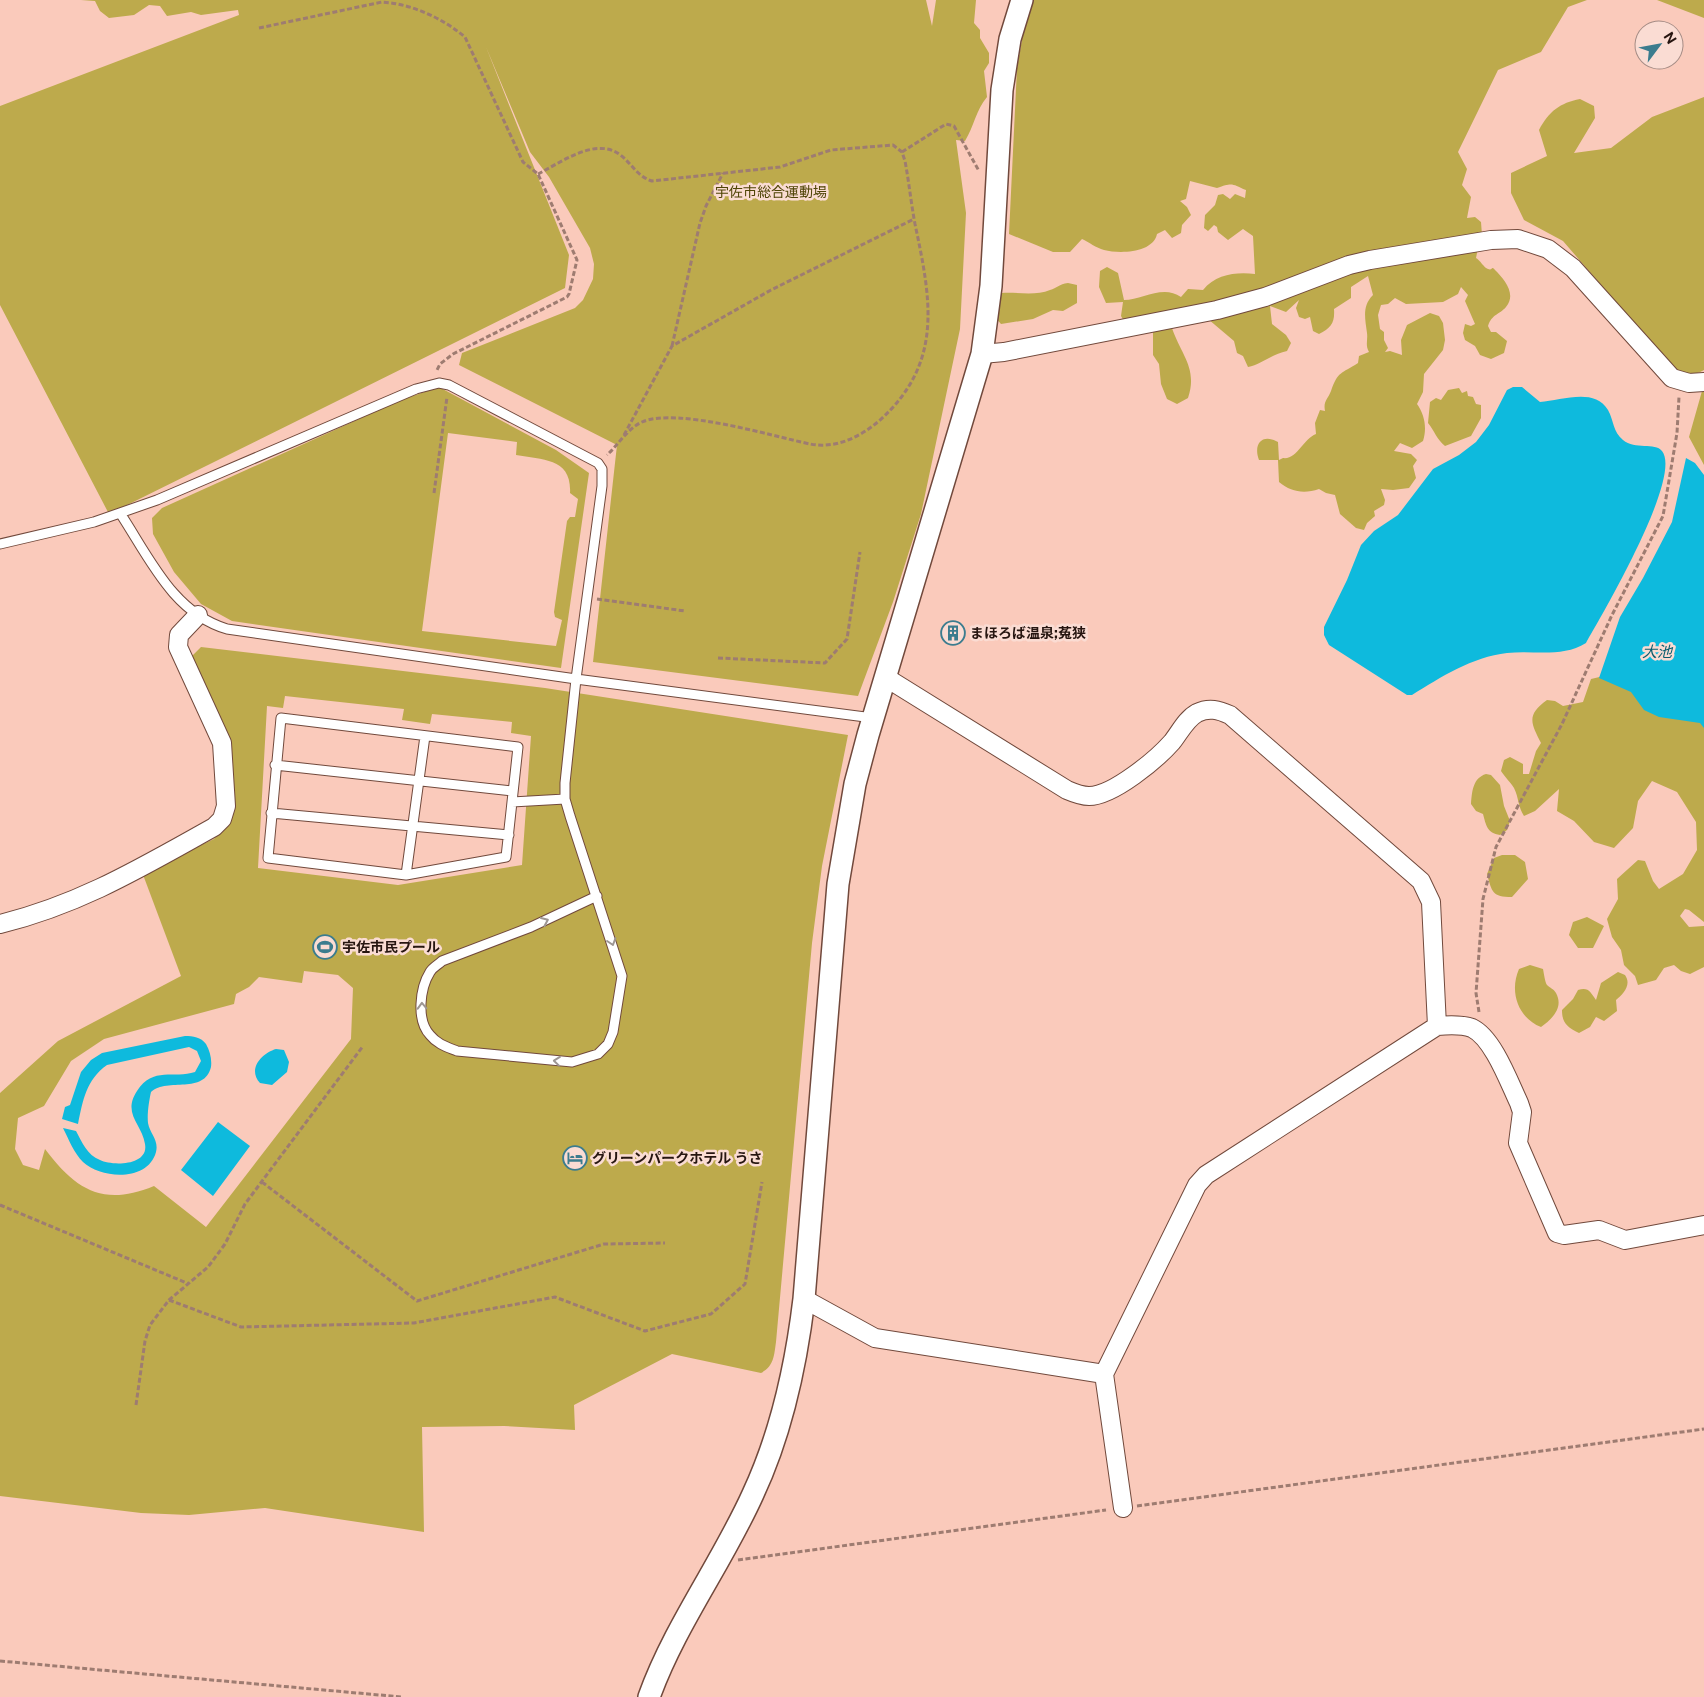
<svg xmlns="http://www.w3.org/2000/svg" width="1704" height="1697" font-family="'Public Sans','Noto Sans JP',sans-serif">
<rect width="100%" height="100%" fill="#facabb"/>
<path fill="#bdaa4c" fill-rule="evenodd" d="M81,0H926L932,26L936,0H976L974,23L980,30V38L989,53V63L984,71L987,97C976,110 974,126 965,141L956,140L966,213L960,329L921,514L893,602L858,696L593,662L617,445L459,365L462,353L575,308L583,300L593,279L594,264L590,248L549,177L530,152L486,47L569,255L565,288L109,514L0,305V106L239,15L238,10L201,15L191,12L167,16L160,6L149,5L134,15L109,18L100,11L95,1Z
M1029,0H1587L1568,7L1541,52L1498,70L1458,152L1467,169L1462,185L1471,197L1467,218L1475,217L1481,222L1483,249L1478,248L1476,258C1480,260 1484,268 1488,269C1493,271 1491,265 1495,270C1504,279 1517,294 1506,307C1499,315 1492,314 1488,326L1491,332H1496L1507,341L1504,353L1491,359L1480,355L1475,346L1465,340L1463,333L1465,324L1471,326L1475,324L1465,301L1468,295L1461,287L1458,294L1443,302L1406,304L1395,298L1388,304L1381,305L1378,315L1380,329L1384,332V340L1388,348L1385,352L1390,351L1402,355L1401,340L1407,325L1430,313L1439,316L1443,323L1445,340L1443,350L1424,374L1423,392L1417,404C1425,415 1427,429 1423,441L1412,448L1400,443L1394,451L1411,454L1417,460L1413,466L1416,478L1409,488L1393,490L1381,489L1385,500L1384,505L1374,511L1375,516L1367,523L1364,530L1356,528L1340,514L1335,495L1326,493L1319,489C1304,494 1291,492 1279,482L1278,460H1259C1253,444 1262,433 1278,442L1279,460L1283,458C1297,460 1303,439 1316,434L1315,423L1320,410L1325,411C1323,401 1328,399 1331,391C1338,371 1341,374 1358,363L1359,356L1369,352C1365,345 1368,340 1367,333C1365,318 1362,306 1373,295L1368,276L1351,287V298L1334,309C1335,323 1331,328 1319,334L1313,331L1310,317L1305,319L1299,317L1296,308L1299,300L1286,312L1270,306L1272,324L1286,335L1291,343L1287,351C1272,354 1262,364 1248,367L1243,356L1237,353L1234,341L1208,319L1172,328C1181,355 1198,368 1188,398L1177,404L1167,399L1161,384L1159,364L1153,355V326L1128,328L1121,316L1123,302L1106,303L1099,287L1100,271L1107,267L1118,273L1124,300C1142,300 1163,284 1181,297L1188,289L1203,290C1216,274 1236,272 1255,274L1253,236L1243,229L1228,240L1218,232L1217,227L1214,225L1208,231L1204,228L1205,215L1215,205L1218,195L1223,194L1230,199L1235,194L1245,198L1246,190C1232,184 1233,182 1217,188L1190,181L1186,199L1180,201L1187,207L1191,215L1182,225L1181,233L1172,238L1165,230L1157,234C1153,253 1120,254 1104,250C1096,248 1089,242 1082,239L1070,252H1053L1009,234L1017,68Z
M1657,0H1704V18Z
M1704,97V370C1691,377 1684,375 1672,367L1563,241L1524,220L1511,193V173L1547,156L1539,130C1549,111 1560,103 1580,99L1594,106L1595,118L1574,153L1611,148L1652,117Z
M1068,283L1077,285V303L1063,311L1053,310L1033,319L1001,324L994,316L996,302L1002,293C1017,292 1036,296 1050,290C1057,288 1059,284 1068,283Z
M1704,384V465L1689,437Z
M439,387L556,450L589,473L561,668L232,621L201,604L174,572L153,534L152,518L162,508L401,400ZM448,433L517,442L516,455C543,460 572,458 570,493L578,499L575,517H570L567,521L554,612L555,617L562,620L556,646L422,631Z
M1459,388L1462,393L1467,391L1468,396L1473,397L1476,404L1481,405V418L1471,436L1445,446C1437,440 1434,430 1428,423L1430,402L1436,398L1441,400L1448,390Z
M201,647L545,688L848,735L822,866L812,943L776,1342C774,1356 774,1366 761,1373L672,1354L574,1405L575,1430L504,1426L422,1427L424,1532L265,1508L189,1515L141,1513L0,1496V1093L58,1041L181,976L142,872L214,839L227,821L231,805L191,657ZM285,696L404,709L402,720L430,724L432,714L512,722L511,733L531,736L522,865L398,885L258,868L267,706L283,708ZM304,971L338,975L353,988L351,1039L206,1227L154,1186C103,1207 76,1190 45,1149L39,1170L23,1165L15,1149L18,1118L44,1106L71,1061L104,1039L234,1004L236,994L249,987L259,977L302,983Z
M1608,675L1704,719V922L1689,910L1685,909L1680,916L1689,927L1704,926V967L1690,974L1681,971L1674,965L1664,968L1656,980L1638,985L1635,976L1624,965L1621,950L1612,937L1607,919L1618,899L1617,879L1638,860L1645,861L1653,881L1659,889L1683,874L1697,850L1696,822L1677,792L1652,781L1638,801L1633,828L1614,848L1594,842L1574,821L1557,811L1559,789L1535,811L1524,816C1518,807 1519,798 1514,788C1511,783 1505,777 1501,771L1504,760L1510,757L1523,764V774H1529L1536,751L1541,743C1531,723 1526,715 1547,700L1555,701L1563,706L1583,702L1591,679Z
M1486,774L1491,775L1500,785L1504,806L1510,821L1507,830L1500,835C1487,833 1486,825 1483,814L1476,811L1471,804C1472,791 1473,778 1486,774Z
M1502,855H1515L1525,862L1528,879L1512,897C1492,897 1492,892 1487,874L1494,858Z
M1587,917L1604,926L1593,948H1578L1569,935L1573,922Z
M1530,965L1543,969C1544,974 1545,982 1547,985C1550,988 1554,989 1556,993C1564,1008 1552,1019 1541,1027C1518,1018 1509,992 1519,969Z
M1618,972L1625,975C1632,985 1623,994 1616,1000L1617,1011L1604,1021L1596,1017L1590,1027L1579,1033C1567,1027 1562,1023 1562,1010L1573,999L1578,990C1589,987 1590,992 1596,1000L1601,983Z"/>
<path fill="#0ebadd" d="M1513,387H1522L1540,402C1561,401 1594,387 1608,410C1614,421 1613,432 1623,440C1635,450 1655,442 1662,451C1683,477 1602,615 1586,643C1562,658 1534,650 1507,653C1472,657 1441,677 1412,695H1407L1329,645L1324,635V627L1347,580L1361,545L1374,531L1398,515L1433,469L1459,455L1476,442L1489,425L1507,390Z
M1686,458L1695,463L1704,475V728L1700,723L1659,717L1644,710L1631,692L1599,678L1620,617L1643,578L1672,522Z
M185,1036C193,1036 201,1037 206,1044C210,1051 212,1059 211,1067C204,1095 168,1077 151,1092C149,1101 147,1114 148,1123C150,1134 159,1140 156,1152C148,1182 101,1179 83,1162C74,1153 69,1140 63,1128L76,1131C82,1142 87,1155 100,1160C112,1166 149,1166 145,1144C142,1124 122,1114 137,1091C153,1066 174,1079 195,1072L201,1061L197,1051L189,1047L107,1065C86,1080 83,1100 78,1124L62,1119L65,1107L70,1105L81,1072L91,1060L102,1053Z
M276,1049L284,1050L289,1062L287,1072L272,1085L260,1083C247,1069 262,1053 276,1049Z
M218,1122L250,1146L213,1196L181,1170Z"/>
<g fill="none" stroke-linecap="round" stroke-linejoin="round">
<g stroke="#71493c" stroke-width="11">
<path id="service" d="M120,513C149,557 173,613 227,629L576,679L873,718
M0,544L94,522L157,500L416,389L439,383L449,385L598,463L602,469V486L576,679L565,783V799L570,816L622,976L613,1032L608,1044L598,1054L572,1062L457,1051C447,1047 437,1044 430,1035C416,1020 420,988 430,972C433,967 438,965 442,961L531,927L597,896
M281,718L518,747L506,857L406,875L268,858Z
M275,765L513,791
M512,802L565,799
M271,813L509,835
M406,875L425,736"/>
</g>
<g stroke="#71493c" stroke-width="20">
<path id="minor" d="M982,354L1004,352L1217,310L1265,297L1349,265L1370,260L1491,240L1518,239L1548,249L1573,268L1672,378L1689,383L1704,382
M885,677L1067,790C1074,793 1082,796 1089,796C1113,796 1157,759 1172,742C1180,732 1186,719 1197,713C1209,707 1219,710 1230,715L1421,881L1431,902L1437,1026
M0,924C81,904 142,867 214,827L222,819L226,806L222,743L178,647L179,635L198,615
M804,1299L875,1338L1104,1374
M1123,1508L1104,1374L1197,1185L1206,1175L1437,1026C1448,1025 1461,1024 1472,1028C1493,1038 1509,1082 1519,1103L1522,1112L1518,1143L1557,1233L1564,1235L1599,1230L1625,1240L1704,1225"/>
</g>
<g stroke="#71493c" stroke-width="24">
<path id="tertiary" d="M649,1697C675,1625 722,1563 753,1494C782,1432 796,1366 804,1299L838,884L855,784L868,735L982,354L991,286L1002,90L1010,39L1022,0"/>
</g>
<path stroke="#9e7c71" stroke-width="3" stroke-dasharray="5 2.5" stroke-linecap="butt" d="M259,28L382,2C412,4 442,18 465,37L523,162L538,174L577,260L569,294L567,297L453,354L440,364L436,372
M902,152L946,124L954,126L979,171
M538,174C560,163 595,137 619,154C632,163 636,176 652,181L780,167L831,150L893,145L902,152L905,161C909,182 911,203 915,224C931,300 944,363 879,421C860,437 836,449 810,444C772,436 676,407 642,422C627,429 619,444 607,455
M672,346L700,223L706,206L723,173
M624,435L672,346L771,290L914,219
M434,493L447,397
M597,599L685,611
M718,658L825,663L847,639L860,552
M1479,1012L1476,993L1483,899L1496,847L1562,724L1612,615L1663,516L1677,433L1679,397
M262,1182L417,1301L604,1244L665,1243
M0,1205L189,1284
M169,1300L241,1327L414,1323L555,1297L645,1331L711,1314L745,1284L762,1182
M136,1405L145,1341L150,1325L169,1300L208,1267L225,1244L245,1204L363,1046
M1137,1506L1704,1429
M738,1560L1106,1510
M0,1661L402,1697"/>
<use href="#service" stroke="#fff" stroke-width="9"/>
<use href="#minor" stroke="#fff" stroke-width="18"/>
<use href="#tertiary" stroke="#fff" stroke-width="21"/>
</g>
<defs><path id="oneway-chevron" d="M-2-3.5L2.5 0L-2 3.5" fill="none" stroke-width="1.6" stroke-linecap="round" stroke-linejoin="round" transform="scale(1.25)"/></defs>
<g stroke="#9d9693">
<use href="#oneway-chevron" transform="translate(545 921) rotate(-24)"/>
<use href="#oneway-chevron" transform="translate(612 942) rotate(72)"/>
<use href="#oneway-chevron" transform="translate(422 1006) rotate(-92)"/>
<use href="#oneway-chevron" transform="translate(557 1061) rotate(-174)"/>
</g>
<defs>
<g id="building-ring" transform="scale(1.25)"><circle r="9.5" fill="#fadcd3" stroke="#3b7c8e" stroke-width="1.5"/><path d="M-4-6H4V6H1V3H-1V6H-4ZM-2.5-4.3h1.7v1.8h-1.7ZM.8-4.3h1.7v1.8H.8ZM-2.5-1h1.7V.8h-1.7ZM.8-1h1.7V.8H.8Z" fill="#3b7c8e"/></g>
<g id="stadium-ring" transform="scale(1.25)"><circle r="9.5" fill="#fadcd3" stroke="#3b7c8e" stroke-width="1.5"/><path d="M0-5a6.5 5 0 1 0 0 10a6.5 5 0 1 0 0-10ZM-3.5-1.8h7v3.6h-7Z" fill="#3b7c8e"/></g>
<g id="hotel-ring" transform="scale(1.25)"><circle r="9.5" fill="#fadcd3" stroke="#3b7c8e" stroke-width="1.5"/><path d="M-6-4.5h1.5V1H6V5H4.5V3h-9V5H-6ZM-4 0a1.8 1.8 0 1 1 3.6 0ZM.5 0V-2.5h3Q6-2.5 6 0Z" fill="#3b7c8e"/></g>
</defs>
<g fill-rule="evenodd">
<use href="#building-ring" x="953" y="633"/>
<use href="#stadium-ring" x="325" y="947"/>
<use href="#hotel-ring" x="575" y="1158"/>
</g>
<g text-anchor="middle" stroke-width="5" stroke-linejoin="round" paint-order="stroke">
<g font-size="14" fill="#4f4406" stroke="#fadcd3">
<text x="771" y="197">宇佐市総合運動場</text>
</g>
<g font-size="14" font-weight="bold" fill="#261510" stroke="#fadcd3" text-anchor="start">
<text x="970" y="638">まほろば温泉;菟狭</text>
<text x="342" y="952">宇佐市民プール</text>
<text x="592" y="1163">グリーンパークホテル うさ</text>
</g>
<g font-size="15" font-style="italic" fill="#095d6f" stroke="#fadcd3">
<text x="1657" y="657">大池</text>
</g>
</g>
<g transform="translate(1659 45) rotate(58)"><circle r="24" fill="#fadcd3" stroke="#a58c85"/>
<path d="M0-4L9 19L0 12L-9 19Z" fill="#3b7c8e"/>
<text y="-8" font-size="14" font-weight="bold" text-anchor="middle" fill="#261510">N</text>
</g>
</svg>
